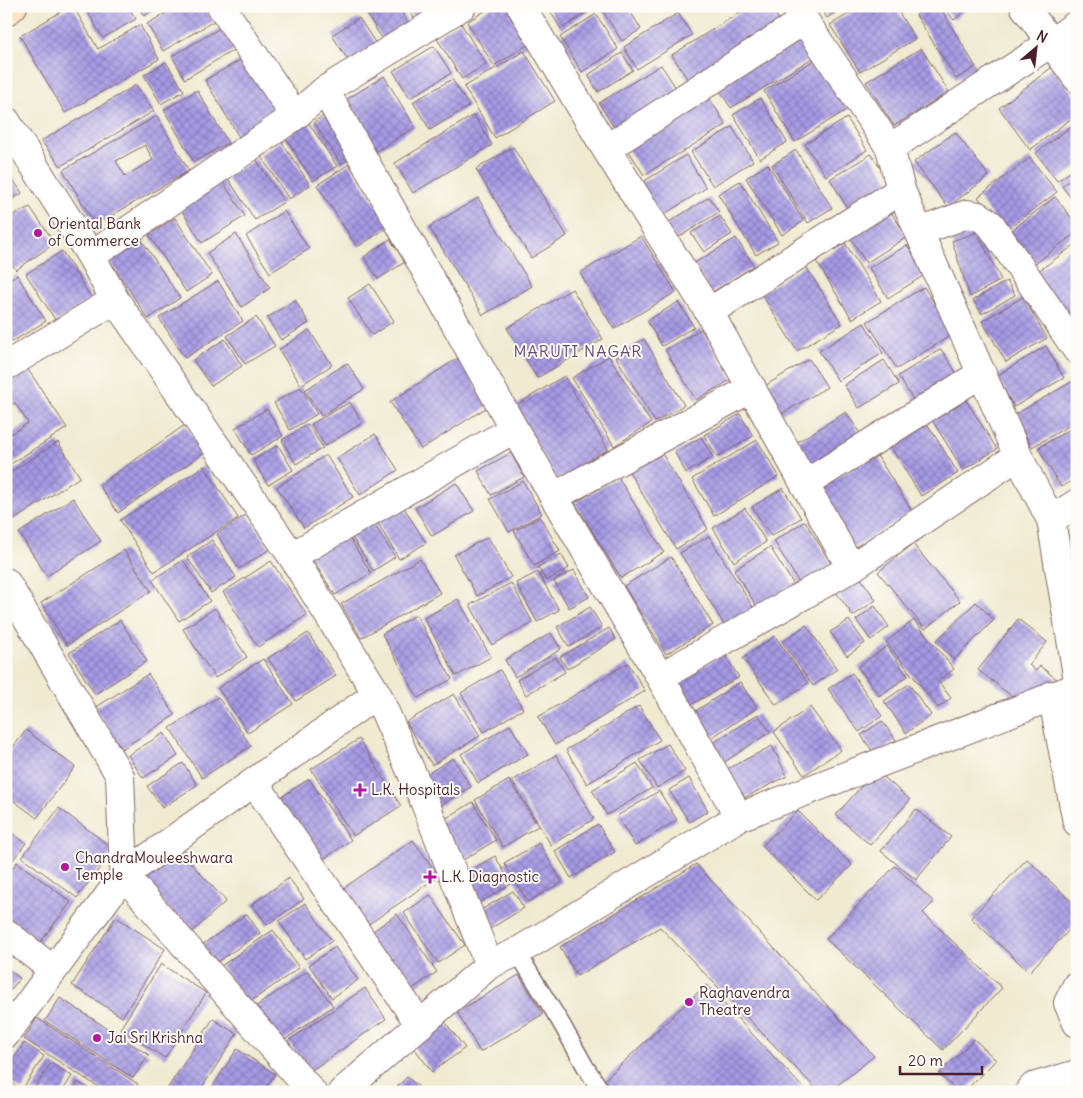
<svg xmlns="http://www.w3.org/2000/svg" width="1083" height="1098" font-family="Delius,sans-serif">
<defs>
<pattern id="building-cross-hatch" width="8" height="8" patternUnits="userSpaceOnUse" patternTransform="scale(1.25)"><rect width="8" height="8" fill="#a69ae5"/><path d="M0 0l8 8M0 8l8-8" fill="none" stroke="#897dba"/></pattern>
</defs>
<rect width="100%" height="100%" fill="#fdfcf7"/>
<filter id="ink" filterUnits="userSpaceOnUse"><feTurbulence type="fractalNoise" baseFrequency=".02" numOctaves="2"/><feDisplacementMap in="SourceGraphic" scale="10" xChannelSelector="R" yChannelSelector="G"/><feConvolveMatrix kernelMatrix="1 2 1 2 8 2 1 2 1" color-interpolation-filters="sRGB"/></filter>
<filter id="wash" filterUnits="userSpaceOnUse"><feTurbulence type="fractalNoise" baseFrequency=".0096" numOctaves="4" result="noise"/><feDisplacementMap in="SourceGraphic" scale="20" xChannelSelector="R" yChannelSelector="G"/><feGaussianBlur stdDeviation="1.12" result="paint"/><feColorMatrix in="noise" values="0 0 0 0 0 0 0 0 0 0 0 0 0 0 0 0 0 1.4 0 .05"/><feComposite in="paint" operator="in"/></filter>
<g filter="url(#wash)">
<rect width="100%" height="100%" fill="#efead0"/>
<g id="blocks">
<path fill="url(#building-cross-hatch)" fill-rule="evenodd" d="M71,6H73L98,49L140,25L159,59L65,113L20,36Z
M84,6H128L136,19L103,38Z
M138,6H160L144,16Z
M177,6H205L214,21L163,51L147,24Z
M362,6H398L408,23L382,39Z
M407,6H437L415,20Z
M493,6H510L532,42L494,66L467,22Z
M547,6H597L561,29Z
M609,6H627L641,29L622,41L602,10Z
M750,6H771L782,25L690,83L672,55Z
M820,6H845L827,18Z
M862,6H895L915,39L860,72L830,25Z
M929,6H939L976,67L956,79L916,15Z
M943,6H971L954,20Z
M678,13L692,35L637,69L624,47Z
M596,14L618,49L582,72L560,37Z
M359,18L380,50L352,67L332,35Z
M460,22L486,64L462,79L436,37Z
M224,26L237,48L185,79L172,56Z
M798,31L814,57L731,108L715,83Z
M434,46L451,73L410,98L393,71Z
M921,48L949,92L894,126L866,82Z
M524,51L555,101L495,138L464,87Z
M622,53L633,70L598,92L588,75Z
M244,58L277,115L239,137L205,80Z
M816,59L848,109L795,142L764,91Z
M166,62L184,91L161,104L144,75Z
M661,65L682,97L619,136L599,103Z
M1052,67L1077,99V114L1030,150L999,108Z
M384,76L415,127L375,152L344,101Z
M452,79L469,106L430,130L413,102Z
M136,85L154,111L61,166L41,141Z
M197,90L228,143L194,162L164,110Z
M707,94L726,125L644,175L625,145Z
M760,98L787,142L760,159L733,115Z
M328,113L355,155L341,164L314,122Z
M474,115L492,145L413,193L395,163Z
M157,116L189,171L95,225L63,170ZM145,145L153,160L125,176L116,161Z
M847,118L867,150L826,176L805,144Z
M308,122L337,166L313,181L285,137Z
M1077,122V167L1057,181L1036,153Z
M732,127L753,161L713,186L691,152Z
M955,132L989,176L948,207L914,162Z
M281,141L310,185L289,199L260,155Z
M513,147L567,236L531,258L476,169Z
M796,150L832,208L808,223L772,165Z
M871,154L891,185L849,211L830,179Z
M686,155L706,188L660,217L640,184Z
M1030,158L1057,192L1004,232L978,197Z
M256,159L284,202L255,220L227,177Z
M349,164L390,226L357,247L317,185Z
M768,164L804,221L782,235L746,178Z
M6,169L22,193L6,203Z
M1077,175V206L1062,186Z
M221,179L245,216L202,243L179,206Z
M740,181L778,242L756,255L718,194Z
M709,197L719,212L676,239L666,224Z
M1055,197L1077,225V232L1029,268L1004,236Z
M478,198L532,286L483,315L429,227Z
M30,207L55,243L16,270L6,256V218Z
M889,209L907,237L866,263L849,235Z
M284,211L309,249L270,273L246,236Z
M720,216L732,234L704,252L691,233Z
M175,218L212,275L186,292L149,235Z
M977,232L1001,280L970,297L952,241Z
M137,233L180,298L148,319L105,253Z
M236,234L270,288L242,307L207,253Z
M641,236L676,292L614,329L580,273Z
M736,238L754,266L711,293L693,264Z
M390,239L405,262L378,279L364,257Z
M845,243L881,301L852,319L816,261Z
M1077,243V320L1071,324L1033,275Z
M907,245L926,274L888,298L869,268Z
M62,251L92,299L56,321L26,274Z
M805,265L842,324L797,351L761,293Z
M17,275L46,321L12,342L6,332V281Z
M218,281L243,321L185,358L159,318Z
M1007,281L1015,295L982,314L973,300Z
M370,284L394,321L372,335L348,298Z
M924,287L953,334L897,369L867,322Z
M572,289L603,339L537,378L507,328Z
M1023,297L1047,338L1006,362L982,321Z
M295,300L309,323L281,340L267,318Z
M678,302L694,327L662,346L647,321Z
M256,317L275,346L245,364L227,336Z
M864,323L883,353L838,381L819,351Z
M701,329L732,379L696,400L665,350Z
M309,330L332,365L301,385L279,350Z
M225,339L242,366L211,386L193,360Z
M644,339L684,405L655,422L616,357Z
M1046,346L1064,378L1014,407L996,376Z
M941,349L961,380L918,407L898,376Z
M609,356L651,423L614,446L572,378Z
M458,358L489,406L421,449L390,402Z
M809,359L827,387L780,415L763,387Z
M884,360L899,384L859,408L844,385Z
M347,363L364,389L321,416L305,390Z
M25,365L67,428L6,467V437L28,423L15,403L6,408V377Z
M564,376L608,449L558,480L513,407Z
M1075,380L1077,383V421L1032,447L1014,415Z
M301,387L317,414L290,430L274,403Z
M960,391L997,449L963,470L927,412Z
M350,402L362,423L325,446L311,424Z
M267,409L283,436L251,455L235,428Z
M846,412L865,441L808,476L789,447Z
M740,414L753,436L717,457L704,435Z
M923,417L958,473L921,496L886,439Z
M308,424L323,448L296,464L282,440Z
M185,425L205,452L118,513L99,485Z
M1077,425V478L1061,487L1038,448Z
M375,434L398,470L360,495L337,458Z
M701,437L713,457L686,473L675,453Z
M757,440L779,476L714,516L692,479Z
M58,442L80,477L6,525V475Z
M278,445L293,470L268,485L253,460Z
M661,452L708,529L676,549L629,472Z
M511,453L524,477L491,495L478,471Z
M876,454L912,511L854,548L817,490Z
M326,455L353,497L304,528L277,487Z
M204,466L238,518L154,572L120,520Z
M618,477L664,552L621,578L575,503Z
M523,481L542,514L509,532L490,499Z
M456,483L474,511L432,536L415,508Z
M783,488L801,518L771,536L752,507Z
M73,498L101,541L47,576L19,533Z
M403,506L426,543L399,559L377,522Z
M745,508L766,542L734,562L713,528Z
M247,514L270,549L239,569L217,534Z
M540,517L560,551L534,566L514,531Z
M371,519L395,557L373,571L349,532Z
M805,521L833,567L801,586L774,541Z
M346,532L371,573L335,595L309,554Z
M709,536L754,609L725,626L680,553Z
M488,537L511,577L477,596L454,555Z
M212,540L236,577L211,593L187,557Z
M913,544L960,601L925,629L878,572Z
M770,547L794,585L757,607L734,570Z
M124,550L151,591L67,645L41,603Z
M561,554L569,568L546,581L538,567Z
M671,557L713,625L666,654L624,586Z
M420,559L440,593L361,638L341,604Z
M183,560L210,601L179,621L152,580Z
M271,561L307,615L258,647L223,592Z
M574,570L589,597L569,608L554,581Z
M538,572L559,610L537,622L516,583Z
M859,576L876,600L853,616L836,592Z
M511,583L533,623L492,645L470,605Z
M458,599L491,657L456,676L424,618Z
M976,602L994,620L954,660L936,641Z
M875,606L889,627L871,640L856,620Z
M590,607L602,627L569,647L557,627Z
M215,608L247,657L215,678L183,629Z
M416,615L452,679L418,698L382,634Z
M1018,619L1047,642L1029,665L1036,671L1040,666L1058,680L1018,701L978,670Z
M120,620L147,661L95,694L69,653Z
M849,620L865,643L847,656L830,632Z
M914,620L954,669L938,681L951,698L938,708L886,642Z
M806,625L837,669L813,686L782,642Z
M609,628L616,639L567,669L560,657Z
M308,633L336,676L296,701L268,658Z
M551,633L561,649L515,677L505,660Z
M775,636L808,683L776,705L743,658Z
M887,646L908,676L879,696L858,667Z
M724,654L739,677L686,708L672,685Z
M556,657L565,672L526,695L517,680Z
M263,659L293,704L248,733L218,688Z
M628,663L645,691L555,745L538,717Z
M500,670L523,709L484,732L461,693Z
M852,673L882,716L859,732L828,689Z
M148,674L175,715L122,749L95,708Z
M740,682L757,708L708,740L691,714Z
M909,684L931,715L906,733L884,701Z
M454,694L480,736L432,765L406,722Z
M218,697L251,746L202,778L170,728Z
M639,706L660,740L587,784L566,750Z
M810,707L841,750L804,775L774,732Z
M758,714L770,732L723,763L711,744Z
M882,721L896,740L875,755L861,735Z
M510,725L528,754L478,783L461,754Z
M26,730L75,767L37,818L6,795V757Z
M164,733L178,756L143,778L128,755Z
M359,739L401,806L353,836L311,769Z
M668,744L685,771L657,788L640,760Z
M772,746L787,776L742,799L727,769Z
M556,755L594,819L551,845L512,781Z
M453,758L471,787L434,809L417,780Z
M183,763L197,785L162,808L147,786Z
M637,763L652,788L607,815L592,790Z
M876,770L910,800L870,845L836,815Z
M689,778L708,811L689,822L669,790Z
M309,779L351,840L318,863L275,801Z
M509,780L538,826L503,847L475,800Z
M659,791L677,820L635,846L617,816Z
M473,802L496,840L460,862L437,824Z
M59,808L114,849L77,898L22,857Z
M916,809L951,837L916,880L881,851Z
M798,811L852,865L816,900L762,846Z
M598,824L615,852L571,878L555,851Z
M6,829L26,843L6,869Z
M413,840L439,876L363,928L338,892Z
M539,843L562,882L528,902L504,863Z
M176,847L226,901L191,933L141,879Z
M495,856L511,884L474,906L457,878Z
M1027,859L1077,907V922L1029,972L971,918Z
M17,862L71,902L38,945L6,921V877Z
M696,864L874,1056L829,1092H819L660,927L577,976L560,947Z
M895,866L934,902L923,913L1002,988L943,1050L826,939Z
M289,878L304,899L267,925L252,904Z
M513,891L524,908L485,932L474,914Z
M430,895L465,945L438,963L404,913Z
M305,903L332,941L305,959L279,921Z
M247,914L260,933L213,965L200,946Z
M397,914L437,972L406,993L366,936Z
M116,917L165,949L122,1017L72,985Z
M273,930L299,968L247,1004L221,966Z
M335,947L358,980L332,998L309,965Z
M161,964L206,993L165,1058L120,1029Z
M6,968L20,978L6,996Z
M308,971L333,1006L280,1043L255,1007Z
M519,975L543,1014L480,1052L457,1012Z
M706,985L807,1092H610L601,1083Z
M365,988L386,1019L309,1072L288,1041Z
M60,998L149,1055L133,1078L45,1021Z
M37,1018L138,1084L132,1092H106L24,1039Z
M442,1018L465,1048L432,1072L409,1041Z
M213,1019L237,1034L199,1092H172L167,1089Z
M974,1039L996,1060L964,1092H958L939,1074Z
M24,1043L44,1056L22,1090L6,1080V1071Z
M237,1049L275,1074L263,1092H209Z
M51,1063L72,1076L62,1092H32Z
M407,1077L425,1092H392Z
M78,1082L93,1092H72Z"/>
</g>
</g>
<g filter="url(#ink)">
<use href="#blocks" fill-opacity="0" stroke="#846665" stroke-width="1"/>
<g fill="none" stroke-linecap="round" stroke-linejoin="round">
<g stroke="#846665" stroke-width="19">
<path id="lane" d="M517,952L561,1023L585,1066L602,1092"/>
</g>
<g stroke="#846665" stroke-width="30">
<path id="street" d="M221,6L295,116
M521,6L606,149L709,312L851,568
M795,6L890,148L901,190L919,232L1018,456L1051,520L1077,675
M1024,6L1077,78
M325,90L514,429L660,677L739,817
M6,121L91,256L115,300L292,556L377,694L425,803L489,965
M890,148L1051,43L1077,24
M606,149L804,20
M919,232L967,214L979,216L991,225L1077,350
M91,256L295,116L325,90L462,6
M709,312L901,190
M6,366L115,300
M805,484L982,373
M555,496L752,388
M1051,520L1077,503
M292,556L514,429
M6,582L120,776L124,875L312,1092
M660,677L851,568L1018,456
M1052,695L1077,822
M254,782L420,1025
M6,933L53,970
M1077,985L1068,1003L1077,1023
M6,1034L124,875L377,694
M342,1092L489,965L517,952L739,817L1077,687
M1029,1092L1033,1087L1077,1074"/>
</g>
<g stroke="#846665" stroke-width="30">
<path id="secondary" d="M6,12L13,6"/>
</g>
<use href="#lane" stroke="#fff" stroke-width="16"/>
<use href="#street" stroke="#fff" stroke-width="28"/>
<use href="#secondary" stroke="#ffe4c6" stroke-width="28"/>
</g>
</g>
<g fill="#b5179e" stroke="#fdfcf7" stroke-width="2">
<circle cx="38" cy="233" r="5"/>
<path d="M357.5 782.5h5v5h5v5h-5v5h-5v-5h-5v-5h5z"/>
<circle cx="65" cy="867" r="5"/>
<path d="M427.5 869.5h5v5h5v5h-5v5h-5v-5h-5v-5h5z"/>
<circle cx="689" cy="1002" r="5"/>
<circle cx="97" cy="1038" r="5"/>
</g>
<g text-anchor="middle" stroke-width="4" stroke-linejoin="round" paint-order="stroke">
<g font-size="15" fill="#4a1f2b" stroke="#fdfcf7" text-anchor="start">
<text x="48" y="229">Oriental Bank<tspan x="48" dy="17">of Commerce</tspan></text>
<text x="371" y="795">L.K. Hospitals</text>
<text x="75" y="863">ChandraMouleeshwara<tspan x="75" dy="17">Temple</tspan></text>
<text x="441" y="882">L.K. Diagnostic</text>
<text x="699" y="998">Raghavendra<tspan x="699" dy="17">Theatre</tspan></text>
<text x="107" y="1043">Jai Sri Krishna</text>
</g>
<g font-size="16" letter-spacing="1" fill="#6a4a6c" stroke="#fdfcf7">
<text x="578" y="357">MARUTI NAGAR</text>
</g>
</g>
<rect width="1083" height="1098" fill="none" stroke="#fdfcf7" stroke-width="25"/>
<g transform="translate(1036 48) rotate(28)" stroke="#fdfcf7" stroke-width="4" paint-order="stroke">
<path d="M0-4L9 19L0 12L-9 19Z" fill="#4a1f2b"/>
<text y="-8" font-size="14" font-weight="bold" text-anchor="middle" fill="#4a1f2b">N</text>
</g>
<path d="M900 1066v8h82v-8" fill="none" stroke="#4a1f2b" stroke-width="2.5"/>
<text x="908" y="1066" font-size="15" fill="#4a1f2b" stroke="#fdfcf7" stroke-width="4" paint-order="stroke">20 m</text>
</svg>
